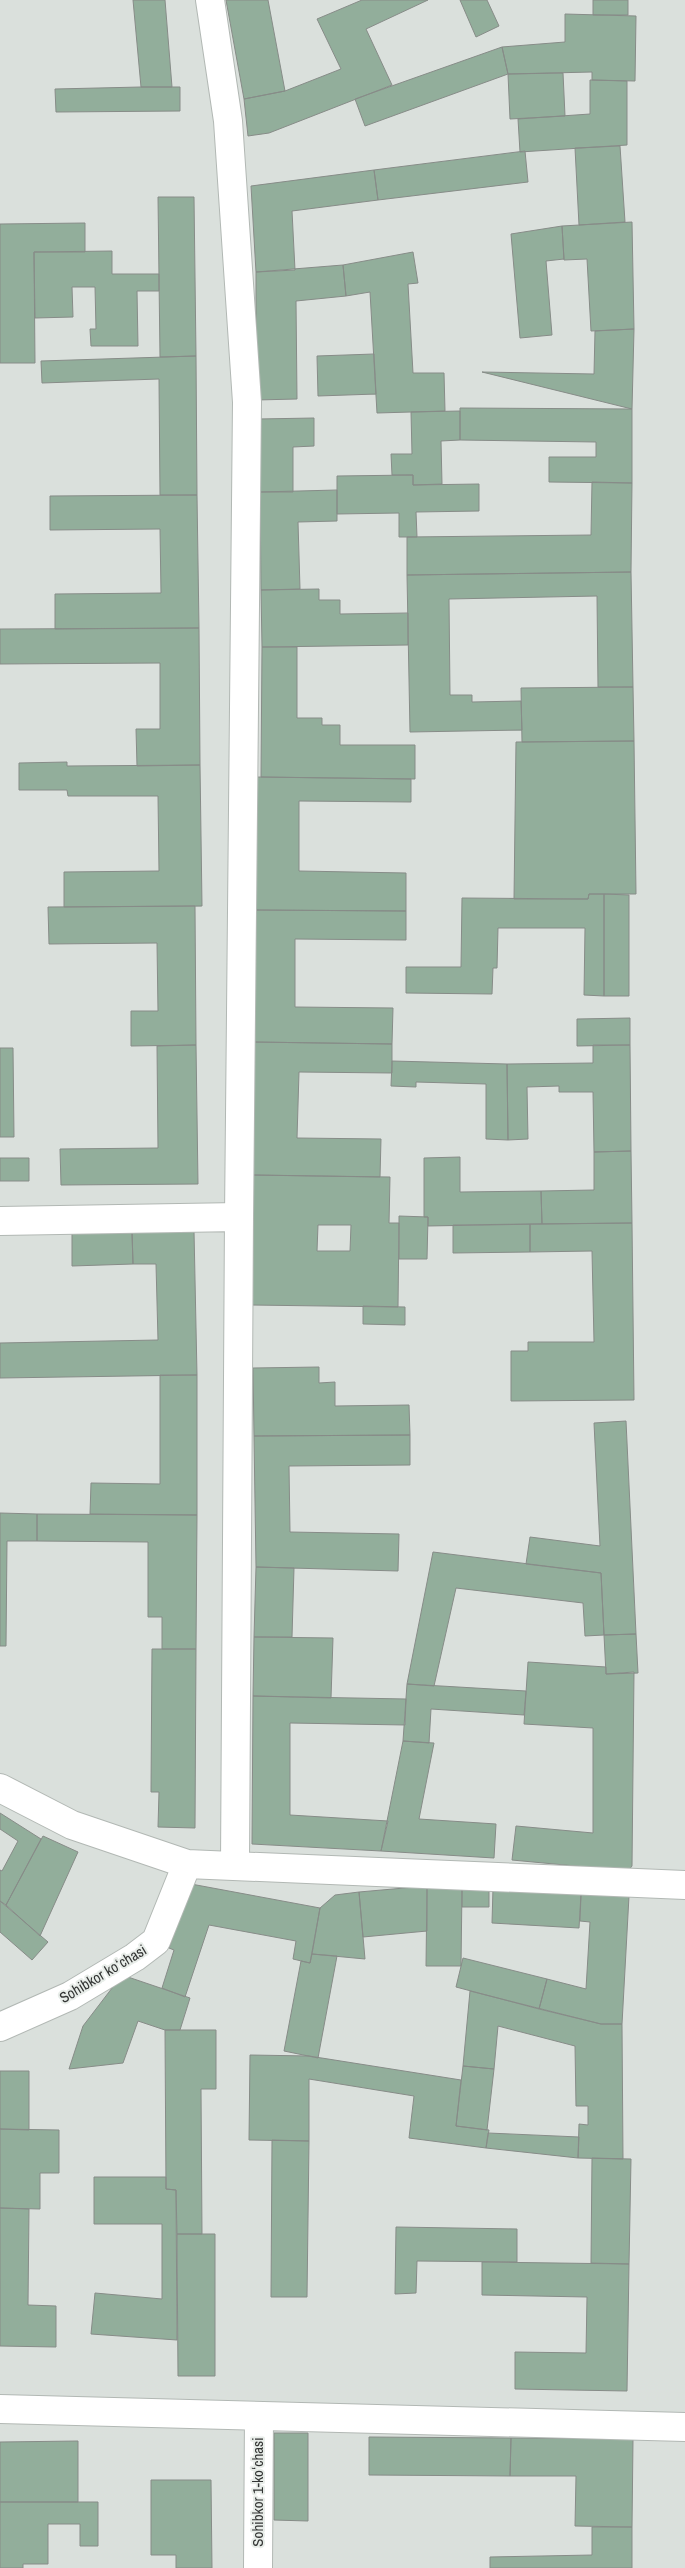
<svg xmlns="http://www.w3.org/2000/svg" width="685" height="2568" font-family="'Archivo Narrow',sans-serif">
<rect width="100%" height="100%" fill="#dae0dc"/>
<path fill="#92ae9b" stroke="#878c88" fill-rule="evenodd" d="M133,0H165L172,87H141Z
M226,0H268L285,91L244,99Z
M362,0H428L366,29L392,85L269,133L248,136L244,99L285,91L341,69L317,19Z
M460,0H487L499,26L476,37Z
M593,0H628V15H593Z
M565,14L636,16L635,81L592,80V72L508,74L502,47L565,42Z
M502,47L508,74L365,126L355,99Z
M563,73L565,116L510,119L508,74Z
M590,80L627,81V145L520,152L518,119L590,114Z
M141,87H180V111L56,112L55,89Z
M620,146L625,222L579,225L575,148Z
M525,151L528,182L378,200L374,170Z
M374,170L378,200L292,211L295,270L256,272L251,186Z
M158,197H194L196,356L160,357Z
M632,222L634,329L591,331L587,259L564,260L562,226Z
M85,223V252H34L35,363H0V224Z
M562,226L564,259L546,261L552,335L520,338L511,234Z
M112,251V274H159V291H137L138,346H91L90,329H96L95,287H72L73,317L35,318L34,252Z
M413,252L418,283L408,284L413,373H444L445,411L377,413L370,292L346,296L343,265Z
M343,265L346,296L296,301L297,399L256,400V272Z
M634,329L632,409L482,372L594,374L595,331Z
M374,354L376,394L318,396L317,356Z
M196,356L197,495H160L159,379L42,383L41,361Z
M460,408L632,409V483L549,482V457H596V442L460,440Z
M460,411V440L441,441L442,484L413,485V475H392L391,454H412L411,412Z
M314,418V446L293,447V492H260L258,419Z
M413,475V485L479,484V511L416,512L417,537H399V513L337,514V476Z
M592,482L632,483L631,572L407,575V537L591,535Z
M337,490V521L298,522L300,589L261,590L260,492Z
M197,495L199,628L55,629V594L161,593L160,529L50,530V496Z
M631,572L633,687H598L597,596L449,599L450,695H472V702L521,701L522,730L410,732L407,575Z
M319,589V600H340V614L408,613V645L262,647L261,590Z
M199,628L200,765L137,766L136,729H160V663L0,664V629Z
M262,647H297V718H322V725H340V745H415V779L261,777Z
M633,687L634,741L522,742L521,688Z
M634,741L636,894H589L588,899H514L516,742Z
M67,762V766L200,765L202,906L64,907V872L159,871L158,796H68L67,790H19V763Z
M256,777L411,779V802L299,801V871L406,873V911L254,910Z
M589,894H604V996L584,995L585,928H498L497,968H493L492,994L406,993V967H461L462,898L588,899Z
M604,894L629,895V996H604Z
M195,906L196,1045L131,1046V1011H158L157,943L49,944L48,907Z
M254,910L406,911V940L295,939V1007L393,1008L392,1044L253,1042Z
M630,1018V1045L577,1046V1019Z
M253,1042L392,1044V1073L299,1072L297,1138L381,1139L380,1177L252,1175Z
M196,1045L198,1184L61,1185L60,1149L158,1148L157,1046Z
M593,1045H630L631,1151L594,1152L593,1092H559V1086L527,1087L528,1139L508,1140L507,1064L593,1063Z
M0,1048H13L14,1137H0Z
M392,1061L507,1064L508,1140L486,1139V1084L416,1082V1087L391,1086Z
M631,1151L632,1223L542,1224L541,1191L594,1190V1152Z
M460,1157V1192L541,1191L542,1224L428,1226V1217H424V1158Z
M0,1158H29V1181H0Z
M252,1175L390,1177L389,1223H399L398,1307L250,1305ZM318,1225H351L350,1251H317Z
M399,1216L428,1217L427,1259H399Z
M632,1223L634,1400L511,1401V1351H528V1342H594L592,1251L530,1252V1224Z
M530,1224V1252L453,1253V1225Z
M194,1231L197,1375L0,1378V1343L158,1340L156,1264H133L132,1232Z
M132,1232L133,1264L72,1266V1233Z
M363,1306L405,1307V1325L363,1324Z
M319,1367V1383L335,1382V1406L409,1405L410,1435L254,1436L253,1368Z
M160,1375H197V1515L90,1514L91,1483L160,1484Z
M626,1421L636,1634L604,1635L601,1573L526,1564L530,1537L600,1546L594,1423Z
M410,1435V1465L289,1466L290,1532L399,1534L398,1571L256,1567L254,1436Z
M0,1513L37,1514V1541H7L6,1646H0Z
M37,1514L197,1515L196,1649H162V1617H148V1542L37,1541Z
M433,1552L601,1573L604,1635L585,1636L583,1603L456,1588L434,1686L407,1684Z
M256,1567L294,1568L292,1637H254Z
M636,1634L638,1673L606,1674L604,1635Z
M254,1637L333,1638L331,1698L253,1696Z
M152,1649H196L195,1828L158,1827L159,1792H151Z
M528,1662L606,1667V1674L634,1672L632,1866L628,1871L512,1860L516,1826L593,1833V1728L524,1724Z
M407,1684L526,1691L524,1715L431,1709L429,1743L403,1741Z
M253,1696L406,1699L405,1725L290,1723V1815L388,1821L381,1851L252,1844Z
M403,1741L434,1743L419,1819L496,1824L494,1858L381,1851Z
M0,1813L41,1839L6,1905L0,1901V1870L2,1871L18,1841L0,1829Z
M43,1836L78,1852L40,1936L6,1905Z
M191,1884L320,1908L310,1963L293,1959L296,1941L209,1925L185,1997L162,1988L174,1950L169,1948Z
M427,1886L462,1887L461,1966H426Z
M427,1886V1931L363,1937L359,1892Z
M462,1887H489V1907H462Z
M493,1888L581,1894L579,1928L492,1923Z
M359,1892L365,1959L312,1954L320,1908L335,1895Z
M581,1894L629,1896L622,2024H601L539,2009L547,1979L586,1989L590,1922L580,1921Z
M0,1901L48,1942L32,1960L0,1932Z
M312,1954L337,1956L318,2058L284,2051L301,1961L310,1963Z
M463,1958L547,1979L539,2009L456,1987Z
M122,1975L190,1998L180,2030H165L138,2021L123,2063L69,2069L83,2026Z
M470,1991L601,2024H622L623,2159L578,2158L579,2124L588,2125V2106H576L575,2046L498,2026L494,2069L463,2066Z
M165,2030H216V2089H201L202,2234H177L176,2190L166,2189Z
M250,2055L309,2056L461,2080L456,2126L489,2130L486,2148L409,2138L414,2096L309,2079V2141L249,2140Z
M463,2066L494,2069L487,2130L456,2126Z
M0,2071H29V2130L0,2129Z
M0,2129L59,2130V2173H40V2209L0,2208Z
M488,2133L579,2137L578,2158L486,2148Z
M272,2140L309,2141L307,2297H271Z
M592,2158L631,2159L629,2264L591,2263Z
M94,2177H166V2189L176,2190L177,2340L91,2334L95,2293L162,2299V2224H94Z
M0,2208L29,2209L28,2305L56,2306V2347L0,2346Z
M396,2227L517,2229V2262L417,2261L416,2293L395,2294Z
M177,2234H215V2376H178Z
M482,2262L629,2264L627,2391L515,2389V2352L586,2353L587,2297L482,2295Z
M274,2433H308V2521L274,2520Z
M369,2437L511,2438L510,2476L369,2475Z
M511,2438L633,2439L632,2527L575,2526L576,2476H510Z
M78,2441V2502H0V2442Z
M151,2480H211L212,2568H176V2555H151Z
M0,2502H98V2546H80V2524H48V2564H23V2568H0Z
M592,2527H632V2568H490V2557L592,2555Z"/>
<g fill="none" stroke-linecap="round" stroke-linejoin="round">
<g stroke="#b2b8b4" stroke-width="30">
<path id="minor" d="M0,1221L239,1217L247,402L228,121L210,0
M0,1788L72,1825L187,1864L685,1885
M235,1864L239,1217
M0,2027L70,1996L135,1957L156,1941L187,1864
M0,2409L685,2427
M258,2568L259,2416"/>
</g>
<use href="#minor" stroke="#fff" stroke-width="28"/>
</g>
<g text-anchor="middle" stroke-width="4" stroke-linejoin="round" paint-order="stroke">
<g font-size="15" fill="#333534" stroke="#e8ede9">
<text transform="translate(103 1974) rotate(-31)" y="5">Sohibkor koʻchasi</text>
<text transform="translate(258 2492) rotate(-90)" y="5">Sohibkor 1-koʻchasi</text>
</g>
</g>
</svg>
